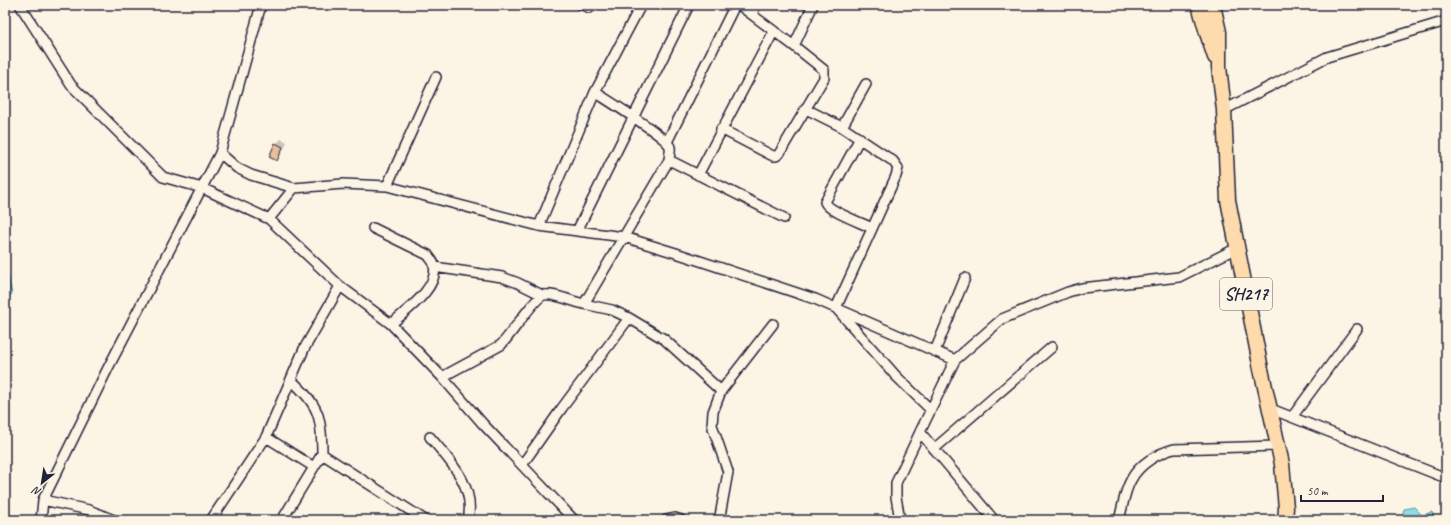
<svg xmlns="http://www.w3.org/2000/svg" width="1451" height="525" font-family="Caveat,sans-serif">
<rect width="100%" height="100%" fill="#fcf5e5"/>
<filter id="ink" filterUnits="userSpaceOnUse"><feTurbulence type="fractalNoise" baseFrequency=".025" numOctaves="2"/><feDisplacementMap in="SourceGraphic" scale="8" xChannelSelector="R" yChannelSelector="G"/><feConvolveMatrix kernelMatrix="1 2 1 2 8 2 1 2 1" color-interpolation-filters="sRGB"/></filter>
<g filter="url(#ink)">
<path fill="#8cdde6" stroke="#6292a2" d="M5,263L12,294L5,299Z
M1414,507L1422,515L1432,512L1435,520H1402L1404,509Z"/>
<path fill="#0003" d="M281,139L287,142L281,155L277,160L276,144Z"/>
<path fill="#ebbe9b" stroke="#22223b" d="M275,143L283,147L277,161L269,157Z"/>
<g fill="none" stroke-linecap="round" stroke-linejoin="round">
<g stroke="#22223b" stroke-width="12">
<path id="minor" d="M20,5L71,85L163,177L202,188L269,219L340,286L391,324L442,377L483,424L574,520
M582,5L590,8L592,5
M751,14L757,5
M794,46L813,5
M806,109L842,127L893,161L898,168L896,176L836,308L896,376L931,410
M1224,110L1327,57L1446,21
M842,127L866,84
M721,129L773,156H776L779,154L824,78V70L794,46L739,5
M860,138L825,202C828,211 862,223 872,228
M667,142L735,5
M220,153L237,168L251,175L294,188
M669,160L784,218
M698,175L774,31
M387,186L436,77
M269,219L294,188L343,184L387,186L539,226L624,237L679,254L815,299L955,360L1002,319L1068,292L1082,288L1179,277L1237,248
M539,226L595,92
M373,228L428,255C429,257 432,260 433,262C443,285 406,311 391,324
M577,231L689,5
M434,267L502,277L518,283L542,295
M584,304L612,310L629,318L664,339L721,391L713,412L712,425L728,472L720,516L718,520
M935,351L965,278
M442,377L501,345C510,336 535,297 544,295C554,293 573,302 584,304L669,160C669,156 671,151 670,147C667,137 607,100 595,92L641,5
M291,380C319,405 322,417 322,454
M721,391L773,324
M1271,409L1446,478
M1292,417L1357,329
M920,432L994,520
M430,437C449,460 476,486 468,520
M934,449L1052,347
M522,465L562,408L629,318
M314,467L266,437L304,349L340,286
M43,500L89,510L114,520
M41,520L43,500L108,368L220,153L261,5
M211,520L266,437
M282,520L322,454L425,520
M666,520L675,518L681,520
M900,520L896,497V483L920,432L955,360
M1120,520V516C1123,505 1125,490 1131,480C1139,464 1158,453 1174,449L1278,446"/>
</g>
<g stroke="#22223b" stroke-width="17">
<path id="primary" d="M1199,5L1207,33L1215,57
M1213,5L1219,32V67L1224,110L1228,200L1261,369L1282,464L1286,508L1285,520"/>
</g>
<use href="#minor" stroke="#fcf5e5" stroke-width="9"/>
<use href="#primary" stroke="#fedbac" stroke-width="14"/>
</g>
</g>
<g text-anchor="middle" stroke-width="3.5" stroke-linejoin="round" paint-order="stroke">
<rect fill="#fcf5e5" stroke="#63616e" stroke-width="1" x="1220" y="278" width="52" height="32" rx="3"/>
<g font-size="18" font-weight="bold" fill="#22223b">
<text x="1246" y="300">SH217</text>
</g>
</g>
<rect width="1451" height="525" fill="none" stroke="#fcf5e5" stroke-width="20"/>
<rect x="10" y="10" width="1431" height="505" fill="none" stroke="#22223b" stroke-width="1.5" filter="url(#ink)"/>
<g transform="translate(42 483) rotate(210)" stroke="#fcf5e5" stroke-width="3" paint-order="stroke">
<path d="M0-3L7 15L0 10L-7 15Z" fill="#22223b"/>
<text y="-6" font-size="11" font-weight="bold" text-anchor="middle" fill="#22223b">N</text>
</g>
<path d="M1301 495v6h82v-6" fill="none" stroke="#22223b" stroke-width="2"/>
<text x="1307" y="495" font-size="12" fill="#22223b" stroke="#fcf5e5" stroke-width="3" paint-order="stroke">50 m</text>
</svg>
